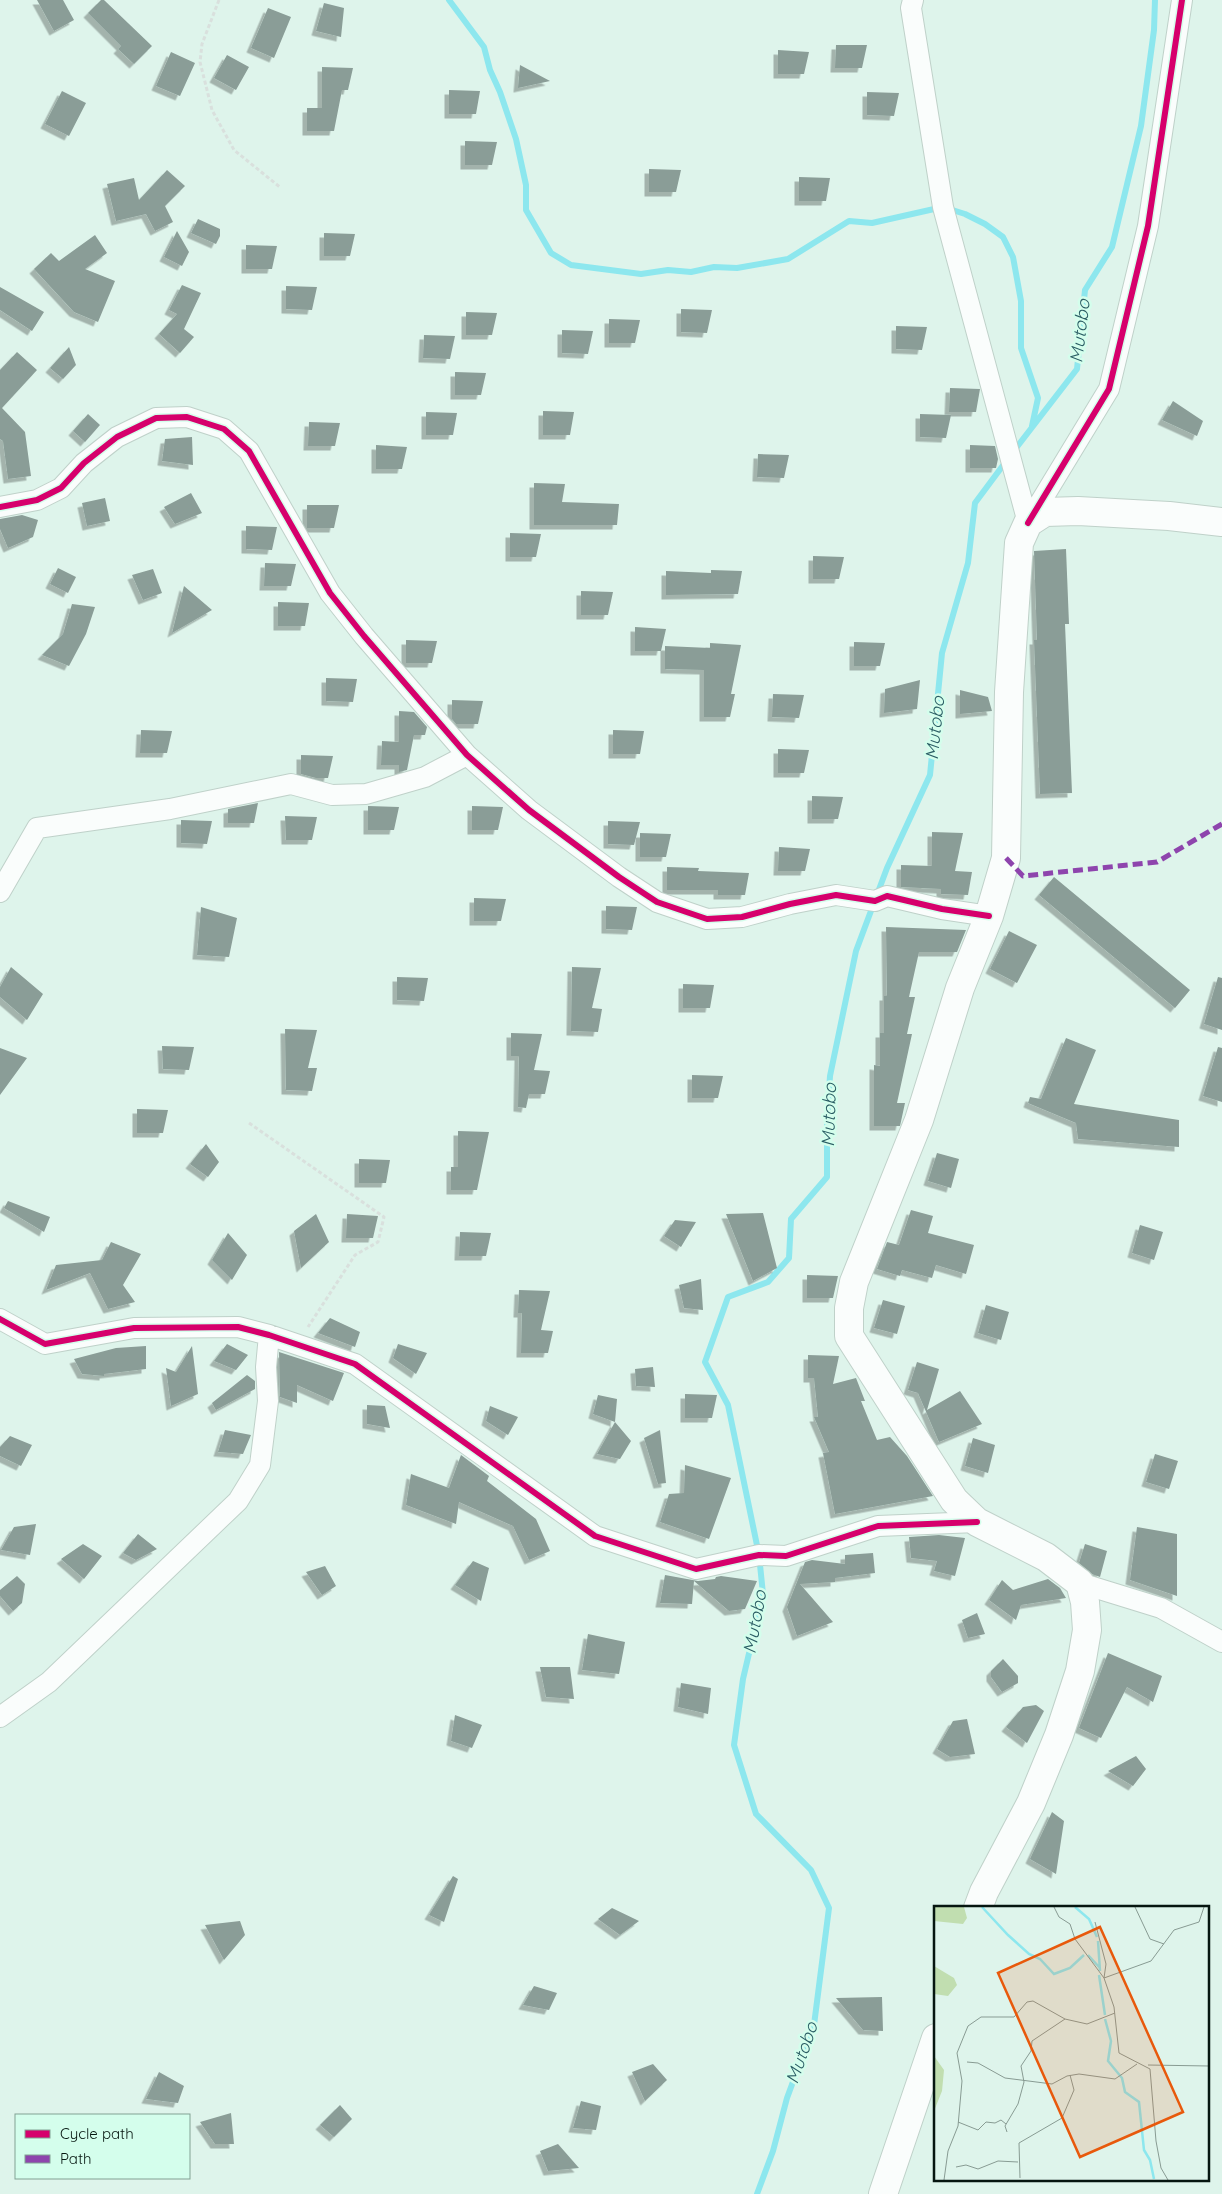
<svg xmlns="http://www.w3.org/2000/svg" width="1222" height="2194" font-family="Quicksand,sans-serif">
<defs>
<filter id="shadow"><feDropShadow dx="-4.5" dy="4.5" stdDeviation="0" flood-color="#0004"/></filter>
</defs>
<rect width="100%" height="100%" fill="#def4eb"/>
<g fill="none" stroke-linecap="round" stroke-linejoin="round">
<path stroke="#8de7ee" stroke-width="6" d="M449,0L484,47L490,70L500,92L516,139L526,185V210L551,253L571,265L641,274L668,270L691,272L714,267L737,268L788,259L849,221L872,223L943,207L965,214L985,224L1003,237L1013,257L1021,301V348L1038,398L1032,426
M1013,452L1077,369L1085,290L1112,247L1141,126L1154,30L1155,0
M757,2194L773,2151L787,2098L814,2025L829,1908L811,1870L756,1814L734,1745L743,1679L763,1594L759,1555L728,1405L705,1362L728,1297L768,1282L789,1258L791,1219L827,1177V1122L830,1076L856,951L887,868L930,775L942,653L968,563L975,503L1007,460"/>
</g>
<path fill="#8a9d97" filter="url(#shadow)" d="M37,0H63L74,20L54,31Z
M101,0H104L152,46L134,64L118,49L121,46L88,13Z
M324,3L344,8L341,37L316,31Z
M268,8L291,17L274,58L251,48Z
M836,45H867L862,68H835Z
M778,50L809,52L804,74H778Z
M171,52L195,63L180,96L156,86Z
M227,55L249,67L236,90L214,78Z
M520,65L550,81L518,88Z
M322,67L353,68L348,90H342L334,131H307V108H322Z
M449,90L480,91L476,114H449Z
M62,91L86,103L69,136L45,124Z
M867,92L899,93L894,116L867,115Z
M465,141L497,142L492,165H465Z
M649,169L681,170L676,192H649Z
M167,170L185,186L165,206L173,222L155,231L146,214L116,221L107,184L134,178L139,200Z
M799,177L830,178L826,201H799Z
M198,219L220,229V236L216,244L191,233Z
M177,231L189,252L182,266L164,257Z
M324,233L355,234L350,256H324Z
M95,235L107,253L85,269L115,281L98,322L74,312L34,269L51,253L59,261Z
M246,245L277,246L272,269H246Z
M182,285L201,293L184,329L194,337L180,353L159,334L177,314L169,310Z
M286,286L317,287L312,310L286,309Z
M0,287L44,312L32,331L0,310Z
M681,309L712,310L707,333L681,332Z
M466,312L497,313L492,335H466Z
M609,319L640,320L635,343H609Z
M896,326L927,327L922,350L896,349Z
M562,330L593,331L588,354L562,353Z
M424,335L455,336L450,359L423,358Z
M69,347L76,365L63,379L50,368Z
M17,352L37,370L2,408L25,432L31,476L8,479L3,441L0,439V370Z
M455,372L486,373L481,395H455Z
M950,388L980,389L976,412H949Z
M1173,401L1203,421L1197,436L1162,420Z
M543,411L574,412L570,435H543Z
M426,412L457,413L453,435H426Z
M88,414L100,425L85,442L73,431Z
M920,414L951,415L946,438L920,437Z
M309,422L340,423L335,446H308Z
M192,437L193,465L162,461L165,439Z
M376,445L407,447L402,469H376Z
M970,445L995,446L998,459L996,468H970Z
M758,454L789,455L784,478L757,477Z
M534,483L565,484L562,502L619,504L617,525H534Z
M191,493L202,513L175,524L164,507Z
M105,498L110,521L87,526L82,503Z
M307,505H339L334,528H307Z
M22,515L38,520L33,537L8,548L0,529V519Z
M246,526L277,527L272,550L246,549Z
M510,533L541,534L536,557H510Z
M1066,549L1069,624H1065L1072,793L1040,794L1034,640H1037L1034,551Z
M813,556L844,557L839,579H813Z
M265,563L296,564L291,586H264Z
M58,568L76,577L68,593L50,584Z
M153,569L162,593L143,600L132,575Z
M711,570L742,571L738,594L666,595V571L711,573Z
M184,586L212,610L172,633Z
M581,591L613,592L608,615H581Z
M278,602L309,603L305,626H278Z
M72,604L95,607L86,634L69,666L42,655L63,634Z
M635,627L666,629L661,651H635Z
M406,640L437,641L432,663H406Z
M854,642L885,643L880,666H854Z
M710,643L741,645L731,694H735L730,717H704V670L665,669V646L710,648Z
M326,678L357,679L353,702L326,701Z
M920,680L917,709L884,713L885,689Z
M960,690L988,697L992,711L960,714Z
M773,694L804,695L799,718L772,717Z
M452,700L483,701L478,724H456L452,719Z
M399,711L414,712L427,727L425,735H414L407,770L399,772V765H381L382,741L399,742Z
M141,730L172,731L167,753H140Z
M613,730L644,731L640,754H613Z
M778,749L809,750L804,773H778Z
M301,755L333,756L328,778H316L301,774Z
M812,796L843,797L838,819H812Z
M258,803L254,823H228V809Z
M368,806L399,807L394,830H368Z
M472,806L503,807L498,830H472Z
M285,816L317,817L312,840H286Z
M181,820L212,821L207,844L181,843Z
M608,821L640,822L634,845L608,844Z
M932,832L963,833L955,871L972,872L968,895L941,894V889L901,887V865L932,866Z
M640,833L671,834L666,857H640Z
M779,847L810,849L805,871H778Z
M667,867L699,868L698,871L749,873L745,895H718V890H667Z
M1054,877L1190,990L1175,1008L1039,895Z
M474,898L506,899L501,921H474Z
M606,906L637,907L632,930L606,929Z
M201,907L237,918L229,957L197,955Z
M886,927L966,930L957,952H919L909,997H915L907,1034H912L897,1103H905L900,1126H874V1065L880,1066V1033H884V996H887Z
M1009,931L1037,945L1017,983L990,969Z
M11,967L43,994L27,1020L0,997V987Z
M572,967L601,968L592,1008L602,1009L598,1032L571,1031Z
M397,977L428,978L424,1001L397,1000Z
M1218,977L1222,978V1030L1204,1024Z
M683,984L714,985L710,1008H683Z
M285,1029L317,1030L308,1068H317L312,1091L286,1090Z
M511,1033L542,1034L534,1070L550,1071L545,1094H529L526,1108L518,1107L519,1056H511Z
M1066,1038L1096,1050L1074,1104L1179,1120V1147L1078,1139L1076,1123L1028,1103L1030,1097L1041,1099Z
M162,1046L194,1047L189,1070L163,1069Z
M1218,1047L1222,1048V1102L1203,1096Z
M0,1048L27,1058L0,1095Z
M692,1075L723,1076L718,1098H692Z
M137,1109L168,1110L163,1133H137Z
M458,1131L489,1132L477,1190H451V1167H458Z
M206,1144L219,1162L208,1177L190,1164Z
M937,1153L959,1159L951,1188L928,1181Z
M359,1159L390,1160L386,1183H359Z
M8,1201L50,1217L44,1232L4,1208Z
M911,1210L933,1216L928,1233L974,1245L966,1274L936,1265L932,1278L902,1270L900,1276L877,1269L887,1242L899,1245Z
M763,1213L777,1268L753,1281L726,1214Z
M316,1214L329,1242L301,1268L294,1231Z
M347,1214L378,1216L373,1238H346Z
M675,1220L696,1222L681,1247L664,1236Z
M1140,1225L1163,1232L1154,1260L1132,1253Z
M460,1232L491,1233L486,1256H459Z
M228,1233L247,1255L232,1280L212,1260Z
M111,1242L141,1254L123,1285L135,1302L108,1309L90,1273L46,1290L56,1265L102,1260Z
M807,1275L838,1276L833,1298H807Z
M701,1279L703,1310L684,1308L679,1285Z
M519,1290L550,1291L541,1330L553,1331L548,1353H521L522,1313H518Z
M883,1300L905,1306L897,1334L874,1328Z
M986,1305L1009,1312L1001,1340L978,1333Z
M330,1318L360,1332L355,1347L318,1333Z
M227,1344L248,1355L236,1370L214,1361Z
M398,1344L427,1353L416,1374L393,1358Z
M146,1346V1369L104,1374V1376L82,1374L74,1359L116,1348Z
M192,1346L198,1394L171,1406L166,1368L176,1372Z
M279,1352L344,1373L333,1401L297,1385V1403L280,1397Z
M808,1355L839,1356L833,1384L856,1378L865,1401H861L877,1440L890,1437L907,1456L933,1496L835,1514L823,1453L829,1452L814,1417H818L814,1378H808Z
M917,1362L939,1369L927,1410L960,1391L982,1424L939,1442L918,1393L908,1390Z
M653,1367L655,1387L636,1386L635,1369Z
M247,1375L255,1381V1389L216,1410L212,1403Z
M685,1394L717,1395L712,1418H685Z
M598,1395L617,1399L615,1422L593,1414Z
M367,1405L385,1406L390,1428L367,1424Z
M490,1406L518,1417L508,1435L486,1421Z
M615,1422L631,1441L620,1459L597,1454Z
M225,1430L251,1435L243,1454L218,1452Z
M660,1430L666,1483L658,1484L644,1438Z
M10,1436L32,1445L21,1466L0,1456V1447Z
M973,1438L995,1445L988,1473L965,1466Z
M1155,1454L1178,1461L1169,1489L1146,1482Z
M461,1455L489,1476L487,1481L536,1519L550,1551L529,1560L513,1526L459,1502L456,1524L406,1505L411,1474L449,1488Z
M685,1465L731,1478L709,1539L660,1522L669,1494L684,1493Z
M36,1524L30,1555L1,1550L14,1527Z
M1137,1527L1177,1534V1596L1130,1580Z
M138,1534L157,1549L136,1560L123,1553Z
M939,1535L965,1538L955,1576L934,1571L937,1561L911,1558L909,1537Z
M83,1544L102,1556L84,1579L61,1559Z
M1085,1544L1107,1551L1100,1577L1092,1574L1079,1563Z
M873,1553L875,1573L835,1578V1582L800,1584L833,1622L797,1636L787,1607L805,1562L812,1560L845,1564V1555Z
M473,1561L489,1568L481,1601L455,1585Z
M325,1566L336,1586L322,1595L306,1572Z
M665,1575L698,1581L715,1579L716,1577L721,1576L757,1581L745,1609L729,1611L694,1581L692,1604L660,1603Z
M17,1576L25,1584L22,1603L13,1611L0,1596V1590Z
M1048,1579L1060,1588L1066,1598L1021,1605L1016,1620L989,1600L1002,1580L1013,1590Z
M977,1613L985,1634L968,1638L962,1620Z
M588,1634L625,1642L619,1674L582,1670Z
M1108,1653L1162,1676L1153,1702L1127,1687L1101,1738L1079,1728Z
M1003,1659L1018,1676V1683L1002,1692L991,1677V1671Z
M540,1667H570L574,1699L546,1697Z
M681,1683L711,1688L708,1714L678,1707Z
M1036,1705L1044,1711L1027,1743L1006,1727L1023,1707Z
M455,1715L482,1725L472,1748L451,1741Z
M967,1719L975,1754L950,1757L937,1749L953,1721Z
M1136,1756L1146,1769L1133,1786L1108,1771Z
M1052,1812L1064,1821L1056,1874L1030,1859Z
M453,1876L458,1879L444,1922L429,1915Z
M612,1908L639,1921L620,1935L598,1919Z
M240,1921L245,1935L224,1960L205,1925Z
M534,1986L557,1993L549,2010L523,2005Z
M882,1997L883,2031L863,2030L836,1998Z
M653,2064L667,2080L645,2101L632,2072Z
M159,2072L184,2086L178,2103L146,2099Z
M581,2101L601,2106L596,2130L573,2128Z
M340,2105L352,2119L334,2137L320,2125Z
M231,2113L234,2144H215L200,2122Z
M558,2144L579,2168L548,2171L540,2151Z"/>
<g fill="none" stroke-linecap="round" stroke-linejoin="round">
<g stroke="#bfd1c9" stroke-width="22">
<path id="minor" d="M913,0L911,8L943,207L1028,523
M0,507L37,500L61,488L84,463L117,437L156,418L187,417L224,429L249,451L330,593L364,636L467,755L529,810L619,877L657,902L707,919L742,917L790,904L836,895L875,901L887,896L942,909L989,916
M1029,521L1109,389L1148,226L1182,0
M0,892L37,828L170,809L291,784L332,795L366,794L425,777L467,755
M0,1319L45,1344L134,1328L238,1327L269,1335L355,1364L595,1536L696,1569L759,1555L786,1556L878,1526L977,1522
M1080,1583L1161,1608L1222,1642
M0,1717L49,1682L238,1501L260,1465L268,1401L266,1367L269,1335"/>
</g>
<g stroke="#bfd1c9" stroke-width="30">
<path id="secondary" d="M978,1908L984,1892L1031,1803L1059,1735L1080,1671L1087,1630L1085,1602L1080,1583L1046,1557L977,1522L954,1500L849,1336V1308L854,1282L919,1120L960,988L989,916L1006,858L1009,692L1019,543L1028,523L1045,512L1078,511L1169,516L1222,522
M883,2194L936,2038"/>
</g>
<path stroke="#d9e0dd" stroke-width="3" stroke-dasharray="4 2.5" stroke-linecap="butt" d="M219,0L202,44L200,62L212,110L234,150L281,188
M249,1123L384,1217L378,1242L355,1255L308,1327"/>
<use href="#minor" stroke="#fafdfc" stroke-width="20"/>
<use href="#secondary" stroke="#fafdfc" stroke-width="28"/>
<path stroke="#8e44ad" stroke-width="5" stroke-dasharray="10 5" stroke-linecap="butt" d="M1006,858L1023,876L1157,862L1222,824"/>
<g stroke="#d4feec" stroke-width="9">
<path id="cycleway" d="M0,507L37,500L61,488L84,463L117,437L156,418L187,417L224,429L249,451L330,593L364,636L467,755L529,810L619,877L657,902L707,919L742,917L790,904L836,895L875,901L887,896L942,909L989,916
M1028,523L1109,389L1148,226L1182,0
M0,1319L45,1344L134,1328L238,1327L269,1335L355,1364L595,1536L696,1569L759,1555L786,1556L878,1526L977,1522"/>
</g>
<use href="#cycleway" stroke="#d6006c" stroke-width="6"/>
</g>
<g text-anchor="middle" stroke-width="5" stroke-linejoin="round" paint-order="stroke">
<g font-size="18" font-style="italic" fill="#295c63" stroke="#d4feec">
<text transform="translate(1080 331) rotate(-83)" y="6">Mutobo</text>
<text transform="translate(935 728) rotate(-84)" y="6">Mutobo</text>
<text transform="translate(829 1115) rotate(-88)" y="6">Mutobo</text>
<text transform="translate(755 1622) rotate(-80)" y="6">Mutobo</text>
<text transform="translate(802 2053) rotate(-71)" y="6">Mutobo</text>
</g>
</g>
<g transform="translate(934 1906)">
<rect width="275" height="275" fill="#def4eb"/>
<path d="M0,1H30L33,12L29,18L0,15ZM0,60L20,72L23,79L14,90L0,88ZM0,150L10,164L8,185L0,205Z" fill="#c1deb0"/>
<path fill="none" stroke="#8de7ee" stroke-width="2.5" d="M48,1L74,29L95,48L106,53L120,68L136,62L150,49M141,1L155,13L163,31M164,35L166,65M154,49L166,62M165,69L171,109M171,113L177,135L174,155L188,172L191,186L205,196L210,244L216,254L220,273"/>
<path fill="none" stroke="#889b93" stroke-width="1" d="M120,1L125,11L136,18L141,33L170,72M201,1L216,33L230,38M161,16L172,58L170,72M33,156L44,157L71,172L118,178L133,170L145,168L181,173L203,158M214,159L275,160M24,216L44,224L52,216L61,217L67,214L72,218M73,226L71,220L84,198L90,176L87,160L97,145L98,135L131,113M22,261L32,259L44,263L64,255L84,256M86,272L85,237L128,212L140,184L136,169M10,274L14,245L24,220L28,175L23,147L34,120L47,111H80L93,96L99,95L131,113L153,118L181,107M234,274L227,262L222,235L216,163L185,147L180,101L170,72L217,55L240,24L265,16L270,1"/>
<path fill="#e8590c" fill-opacity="0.15" stroke="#e8590c" stroke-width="2.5" d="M166,21L249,206L146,251L64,67Z"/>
<rect width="275" height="275" fill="none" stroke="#061610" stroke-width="2.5"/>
</g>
<rect x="15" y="2114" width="175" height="65" fill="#d4feec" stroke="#82a194"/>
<rect x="25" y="2130" width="25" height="8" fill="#d6006c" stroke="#82a194"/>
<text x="60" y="2139" font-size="15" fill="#061610">Cycle path</text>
<rect x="25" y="2155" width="25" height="8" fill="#8e44ad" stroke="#82a194"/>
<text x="60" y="2164" font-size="15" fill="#061610">Path</text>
</svg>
